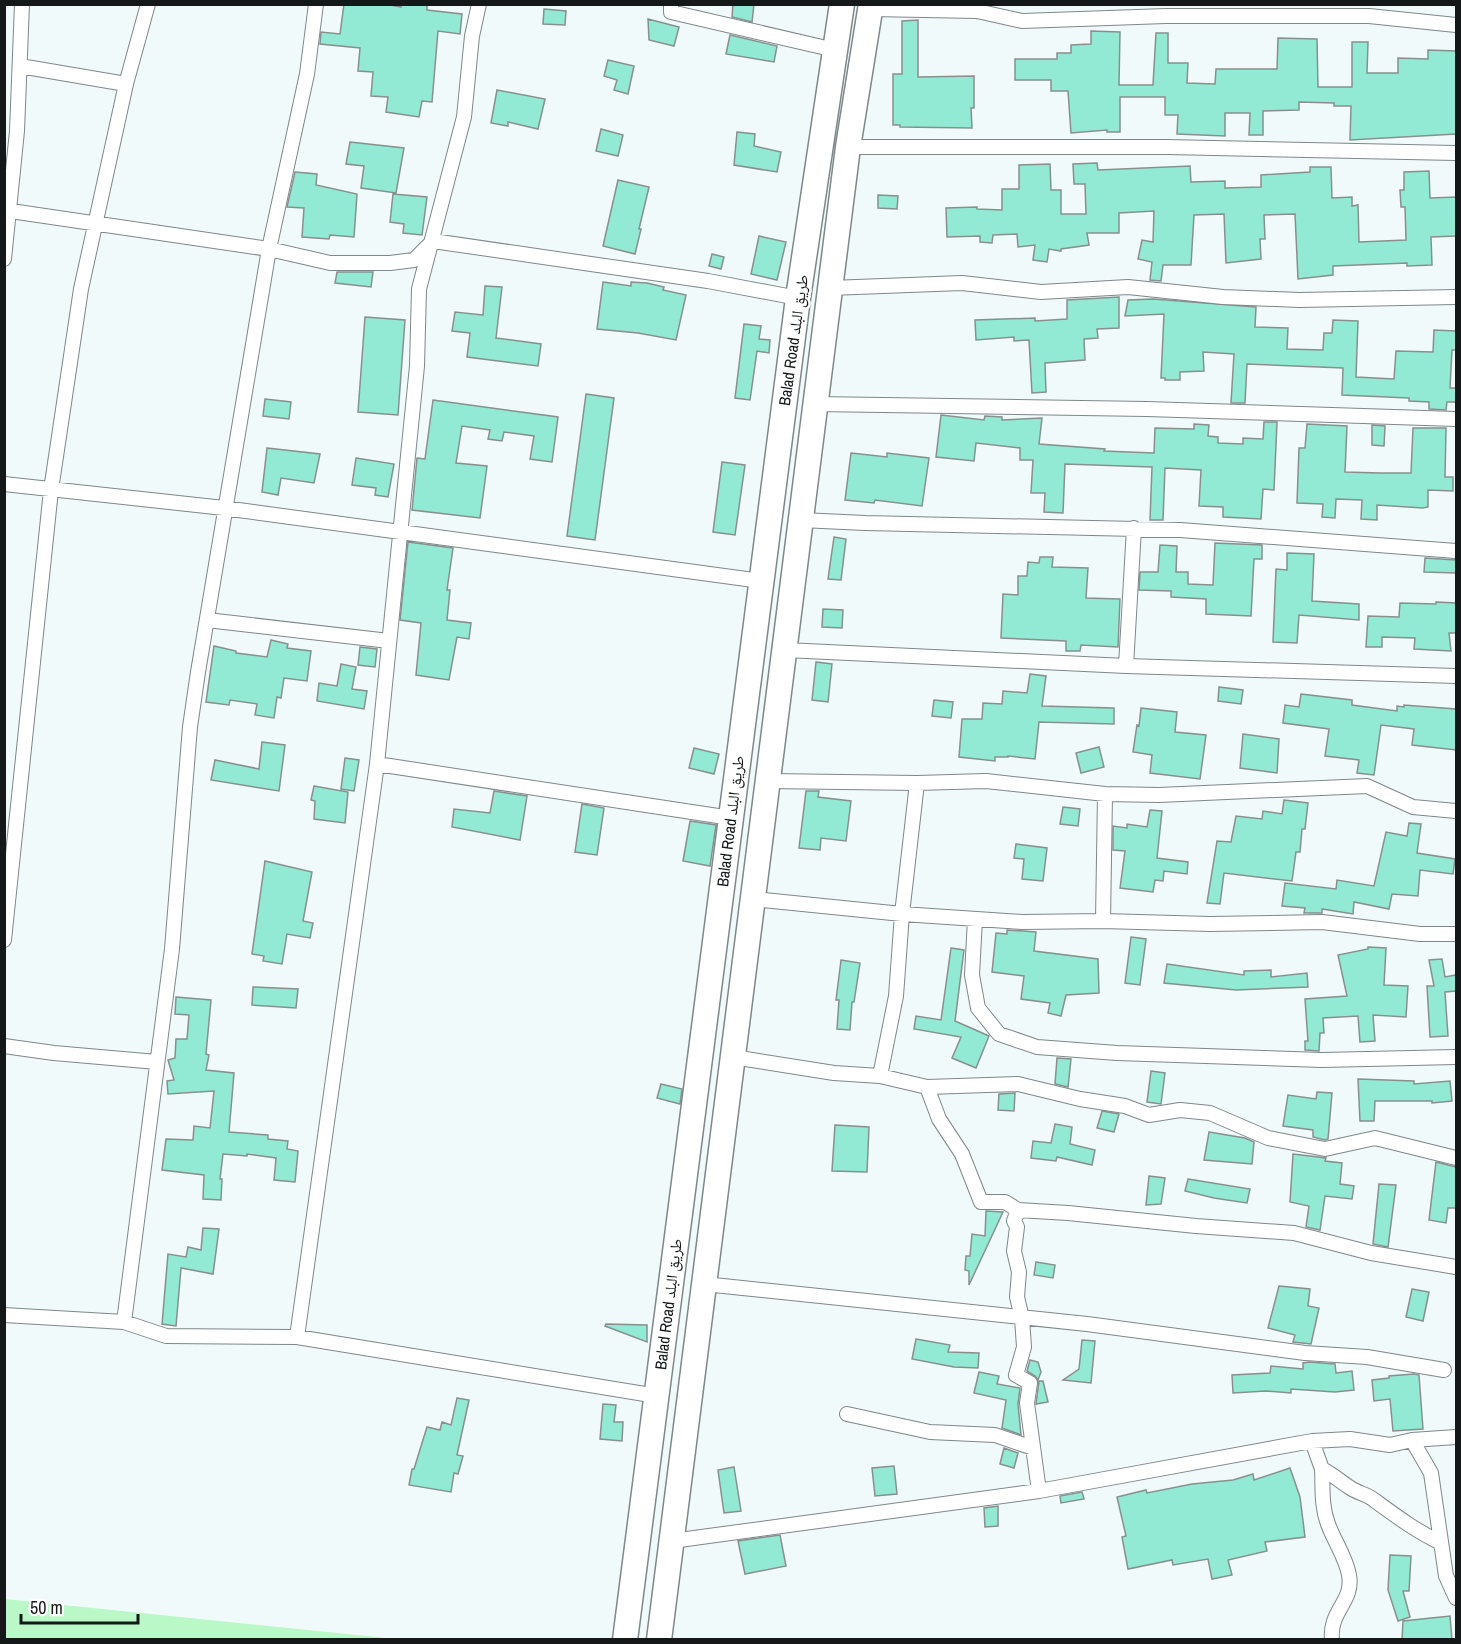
<svg xmlns="http://www.w3.org/2000/svg" width="1461" height="1644" font-family="'Archivo Narrow','Noto Naskh Arabic',sans-serif">
<rect width="100%" height="100%" fill="#f0fafb"/>
<path fill="#baf8c8" d="M5,1599L396,1639H5Z"/>
<path fill="#93ead4" stroke="#88908e" stroke-width="1.5" d="M344,4H385L401,7V4H427V10L462,14L460,34L438,31L432,102L422,101L419,117L386,112L388,97L371,96L373,72L358,71L360,48L320,44L321,32L340,34Z
M733,4H754L752,22L732,17Z
M544,9L566,11L565,25L543,24Z
M648,19L679,27L674,46L649,40Z
M918,20V77L974,76V108H971L972,128L900,127V125H893V74H902V21Z
M1091,31L1120,32L1119,85H1153L1156,33H1168V63H1188L1187,83L1215,84L1216,69H1277L1278,38L1317,39L1318,87H1352V42H1368L1367,73H1398V58L1428,59V50L1456,51V134L1350,140L1351,106H1334V103L1299,102V110L1263,111V135H1249L1250,113H1225V136L1177,134L1178,115H1165V97H1120V132H1107V130L1071,133L1068,91H1051V80H1015V59H1057V53H1071V45L1091,44Z
M730,35L777,46L774,62L726,54Z
M608,60L634,66L628,94L614,90L617,80L604,76Z
M497,90L545,99L538,129L508,122V126L491,123Z
M601,129L623,135L618,156L596,151Z
M737,132L755,134L754,146L781,152L777,172L734,165Z
M350,142L404,148L396,193L361,188L364,166L346,164Z
M1097,163L1098,170L1190,166L1191,182L1225,181V188L1261,187V175L1310,172V167H1331L1332,198L1352,197V206L1358,205L1359,242L1406,240L1405,207H1401L1400,190H1404V172L1429,171L1430,198L1456,197V236L1431,237L1432,265L1407,266V263L1333,266V275L1298,279L1295,214L1264,215L1265,239H1260L1261,259L1226,263L1224,214L1194,215L1191,265H1163L1161,281L1150,280L1152,262L1138,259L1142,240L1153,242L1154,211L1119,213V233H1087L1089,245L1061,249V251L1049,249L1047,262L1033,260L1035,245L1018,247L1017,234L993,235L992,243L980,242V236L947,237L946,208L977,207V209L1002,210V189H1019V165L1050,164L1051,190H1061V214H1086L1085,184H1074L1073,164Z
M295,172L317,174L316,185L357,194L354,237L330,235L329,239L302,237L304,208L287,207Z
M618,180L649,187L639,229H641L635,254L603,246Z
M393,194L427,197L422,235L403,233L404,224L390,222Z
M878,195L898,196L897,209L878,208Z
M759,236L786,242L777,280L751,274Z
M712,254L724,257L721,269L709,266Z
M337,272H373L371,287L335,283Z
M603,282L631,286V282L647,283L664,287L663,290L686,295L676,340L638,333L597,329Z
M485,286L502,287L496,338L541,344L538,366L467,357L470,333L452,331L455,312L483,315Z
M1119,297V328L1097,329L1098,338L1084,339L1085,360L1045,363L1046,392L1032,393L1029,340L1014,341V337L976,340L975,320L1035,318V321L1067,319V300Z
M1153,299L1256,307L1255,327L1288,328L1287,349L1323,350L1324,333H1332L1333,320L1358,321L1356,377L1394,379L1396,351L1433,352L1434,330L1456,331V350H1452L1450,388H1456V402H1447L1446,410L1429,409V402L1409,401V398L1342,395L1343,368L1247,364L1245,403H1231L1234,354L1203,352L1204,371L1180,372V380H1165V378H1161L1164,314L1125,316L1128,300Z
M365,317L405,320L398,415L358,412Z
M744,324L761,326L759,339L770,340L769,353L757,351L750,400L735,398Z
M586,394L614,398L595,540L567,536Z
M265,399L291,402L289,419L263,416Z
M433,400L558,417L552,462L530,459L534,436L504,432L502,441L488,439L490,430L462,426L456,463L487,466L480,518L412,510L417,458L425,459Z
M941,415L984,420L985,416L1002,417V420L1042,418L1039,444L1105,449L1104,451L1154,453L1155,428L1194,429V424L1209,425L1208,436L1218,437V443L1243,444V438L1263,439L1264,422H1277L1274,490L1263,489L1261,519L1223,517V507L1199,506L1201,470L1165,468L1163,520H1150L1152,467L1065,464L1063,513L1044,512L1045,493H1031L1033,460H1020V448L976,443L974,461L936,457Z
M1307,424L1347,426L1345,472L1380,473H1411L1413,428H1446L1445,477H1453V491L1428,490V507L1423,508L1377,505V520L1361,519L1362,500L1336,499L1335,518L1322,517L1323,504L1297,503L1299,448H1305Z
M1372,425L1385,426L1384,446L1372,445Z
M267,448L320,454L314,483L281,478L278,495L262,492Z
M851,453L887,457V453L929,458L922,506L875,500L874,503L845,500Z
M356,458L394,464L388,497L375,495L376,488L352,485Z
M722,462L745,465L735,535L713,532Z
M834,537L846,539L841,580L828,579Z
M408,542L453,548L447,590H450L447,620L471,623L469,639L457,637L449,680L416,675L421,623L400,620Z
M1215,543L1262,545V559H1254L1251,616L1206,614V599L1171,597V591L1139,590L1140,572H1158L1160,545L1177,546L1176,572H1188V584L1213,585Z
M1287,553L1314,554L1312,601L1359,604V620L1299,615L1297,643L1273,642L1276,569L1287,570Z
M1040,557H1053L1052,567L1088,568L1086,598L1120,599L1118,647L1081,645L1080,651H1066V641L1001,638L1003,594L1018,595V576H1027L1028,562L1039,563Z
M1425,558L1456,560V573L1424,572Z
M1436,602L1456,603V633H1449L1451,651L1414,649L1415,638L1382,637V647H1366L1368,616L1399,617L1400,603L1436,604Z
M823,609L843,610L842,628L822,627Z
M271,640L288,644L287,648L311,651L307,681L284,678L281,698L277,697L274,718L255,715L257,704L230,700L229,705L206,702L214,646L236,651V653L267,657Z
M360,647L377,649L375,667L358,665Z
M816,662L832,664L828,702L812,700Z
M341,664L356,667L352,689L367,691L364,709L317,701L319,683L337,686Z
M1030,674L1046,676L1042,706L1114,708V724L1039,722L1035,759L1008,756V757H995V761L959,757L962,719H982L983,703L1002,704L1003,691L1027,693Z
M1219,687L1243,690L1241,704L1218,701Z
M1301,694L1352,700V705L1397,711V706L1404,707V705L1456,709V750L1412,745L1414,729L1381,725L1374,775L1357,773L1359,760L1325,756L1329,729L1283,723L1285,705L1299,707Z
M934,700L953,702L951,718L932,716Z
M1141,708L1177,712L1175,732L1206,735L1200,779L1150,773L1152,755L1133,752L1137,725L1139,726Z
M1243,734L1279,739L1277,773L1240,768Z
M262,742L285,745L279,791L211,780L215,760L259,769Z
M1099,747L1104,767L1081,773L1076,753Z
M694,748L719,754L714,774L689,768Z
M345,758L359,760L354,791L341,789Z
M314,786L348,792L345,823L314,819L315,801L311,800Z
M494,791L527,796L520,840L452,827L454,809L490,813Z
M806,791H819L818,797L851,801L846,841L821,838L820,850L799,848Z
M1284,800L1308,803L1305,829H1302L1300,852H1296L1292,881L1224,873L1220,904L1207,903L1217,841L1231,842L1236,816L1262,819L1263,811L1282,814Z
M582,804L604,808L597,855L575,852Z
M1063,807L1080,809L1078,826L1060,824Z
M1150,810L1162,811L1157,858L1188,862L1187,874L1164,871L1163,881L1155,880L1153,892L1120,888L1125,851L1113,850V826L1127,828V824L1147,827Z
M690,821L716,825L710,866L683,861Z
M1409,823L1421,824L1417,853L1455,859L1453,874L1420,870L1418,896L1392,894L1389,909L1354,902L1353,914L1322,909V913H1304L1305,908L1282,906L1285,883L1336,889L1337,880L1374,886L1386,832L1407,836Z
M1016,844L1047,848L1043,881L1022,879L1024,859L1014,858Z
M265,861L312,872L303,921L313,923L310,938L287,934L282,964L263,961L264,956L252,954Z
M1007,930L1036,932L1034,951L1098,959L1099,993L1066,995L1061,1016L1048,1013L1050,1003L1021,999L1024,976L992,972L996,933L1007,934Z
M1131,937L1146,939L1140,985L1125,983Z
M1368,947L1386,948L1384,985L1408,986L1406,1017L1373,1015L1375,1041L1360,1042L1358,1016L1323,1018L1324,1033H1320L1319,1051L1305,1050V1041H1308L1305,999L1347,996L1338,955L1368,949Z
M951,948L964,950L955,1021L989,1036L976,1068L952,1058L961,1037L914,1029L916,1016L941,1020Z
M1442,959L1445,977L1456,975V991L1445,992L1448,1036L1430,1037L1427,986H1434L1429,960Z
M841,960L860,963L854,1002H852L850,1030L837,1029L839,1000H836Z
M1167,964L1244,975V971L1271,970V977L1307,973L1308,987L1236,990L1164,983Z
M253,987L298,989L296,1008L252,1005Z
M176,997L211,1000L206,1054L209,1055L206,1070L234,1073L229,1132L268,1135V1139L288,1141L287,1149L298,1151L295,1182L274,1180L276,1158L247,1154V1156L223,1154L220,1179H222L221,1200L203,1199L204,1175L162,1170L166,1139L193,1140L194,1126L210,1128L214,1091L168,1094L167,1081L174,1080L168,1060L175,1058L176,1039H187L189,1015L175,1014Z
M1057,1058L1071,1059L1068,1087L1055,1084Z
M1151,1071L1165,1073L1161,1104L1147,1102Z
M1358,1079L1414,1081V1084L1450,1081L1452,1101L1432,1103V1101H1375L1374,1121H1360Z
M661,1084L682,1089L680,1104L657,1098Z
M1317,1092L1332,1093L1328,1139L1325,1140L1313,1137V1130L1283,1126L1288,1095L1316,1099Z
M1015,1093L1014,1111L998,1110L999,1094Z
M1102,1111L1119,1114L1114,1132L1097,1128Z
M1055,1124L1072,1127L1070,1144L1095,1150L1092,1165L1057,1157L1056,1161L1031,1158L1033,1141L1051,1143Z
M835,1125L869,1127L867,1172L832,1171Z
M1209,1132L1245,1138L1254,1142L1252,1164L1204,1160Z
M1293,1154L1326,1158L1325,1161L1342,1163L1340,1184L1354,1186L1352,1199L1325,1196L1320,1230L1306,1227L1309,1206L1290,1202Z
M1436,1162L1456,1167V1208H1448L1446,1223L1429,1220Z
M1149,1176L1165,1178L1161,1204L1146,1205Z
M1188,1179L1250,1189L1247,1203L1214,1198L1185,1191Z
M1379,1184L1396,1185L1388,1247L1373,1244Z
M986,1211L1003,1212L969,1285V1271L965,1270L966,1256H970L972,1234L985,1236Z
M203,1228L219,1229L213,1274L181,1268L176,1326L162,1324L168,1254L186,1257L188,1247L201,1250Z
M1036,1262L1055,1265L1053,1278L1034,1275Z
M1279,1286L1310,1289L1308,1306L1319,1308L1311,1344L1293,1342L1295,1335L1268,1328Z
M1412,1289L1429,1292L1423,1321L1406,1317Z
M606,1324L647,1325V1342L605,1326Z
M916,1339L950,1345L948,1352L979,1353L978,1368L954,1367L912,1359Z
M1082,1340L1095,1341L1091,1383L1063,1380L1079,1369Z
M1030,1360L1038,1362L1041,1372L1038,1380L1035,1376L1027,1371Z
M1309,1362L1335,1364L1336,1373L1352,1371L1354,1390L1335,1392L1291,1389V1393L1266,1391L1233,1393L1232,1375L1270,1373L1271,1366L1303,1369V1363Z
M979,1372L999,1376L997,1384L1020,1388L1018,1404L1021,1435L1002,1428L1006,1400L974,1393Z
M1414,1374L1419,1375L1423,1429L1393,1431L1390,1399L1374,1401L1372,1380L1389,1378V1376Z
M1039,1381H1043L1048,1402L1036,1404Z
M457,1398L469,1400L457,1455L463,1456L458,1474L454,1473L451,1492L409,1485L412,1469H414L427,1427L440,1430L442,1422L451,1425Z
M603,1404L616,1405L614,1422H623L622,1441L600,1439Z
M1004,1448L1018,1453L1014,1468L1000,1464Z
M894,1466L897,1494L875,1496L872,1468Z
M734,1467L741,1511L724,1513L718,1470Z
M1290,1468L1300,1497L1305,1537L1265,1542L1267,1551L1228,1560L1232,1575L1212,1579L1208,1559L1173,1565L1172,1560L1128,1569L1122,1537L1126,1536L1117,1497L1146,1490L1147,1493L1192,1484L1233,1480L1253,1474L1254,1480Z
M1082,1492L1084,1499L1061,1503L1060,1496Z
M998,1506V1526L985,1527L984,1508Z
M780,1535L786,1566L745,1574L738,1541Z
M1390,1555L1411,1556L1409,1591H1403L1410,1617L1398,1621L1388,1590Z
M1450,1616L1452,1640H1402L1403,1621Z"/>
<g fill="none" stroke-linecap="round" stroke-linejoin="round">
<g stroke="#7f8788" stroke-width="16">
<path id="minor" d="M479,4L472,36L464,117L419,289L417,366L377,764L731,818
M671,4V12L835,50
M870,9L977,11L1022,21L1166,16H1369L1456,25
M20,66L126,84
M848,147H1167L1456,153
M4,210L269,249L330,263H390L414,260L433,241L708,281L798,298
M4,259L17,131L22,4
M830,288L962,283L1041,292L1128,287L1223,297L1299,300L1456,297
M815,404L1147,409L1456,419
M4,484L224,508L761,581
M801,520L865,523L1180,530L1456,551
M207,620L389,641
M785,650L1126,666L1456,676
M1126,666L1134,528
M768,781L917,783L986,781L1105,794L1159,795L1367,786L1413,807L1456,811
M753,899L902,914L1022,922L1103,921L1210,924L1322,922L1420,934H1456
M975,919L972,975L978,1008L999,1034L1037,1047L1117,1053L1322,1060L1456,1057
M1103,921L1105,794
M4,940L51,490L81,289L126,84L148,4
M4,1046L54,1053L157,1062
M733,1057L834,1073L880,1076L896,996L902,914L917,783
M880,1076L927,1087L1018,1084L1080,1099L1125,1106L1149,1115L1180,1110L1210,1113L1268,1138L1325,1149L1375,1138L1456,1158
M927,1087L939,1119L962,1154L981,1202H1005L1018,1210L1014,1221L1017,1227L1014,1251L1019,1272L1017,1297L1022,1318L1024,1347L1016,1375L1030,1383L1027,1403L1039,1491
M1018,1210L1068,1213L1196,1226L1294,1233L1371,1253L1456,1267
M704,1284L1087,1324L1305,1353L1367,1357L1444,1370
M4,1315L124,1322L166,1336L297,1337L657,1396
M124,1322L172,949L190,727L198,672L269,249L307,74L316,4
M297,1337L377,764
M847,1414L930,1432L995,1435L1033,1448
M1412,1440L1431,1473L1446,1576L1456,1598
M1312,1441L1322,1469C1332,1474 1340,1481 1349,1487C1357,1493 1367,1494 1374,1500C1396,1516 1416,1531 1441,1543
M1322,1469C1323,1487 1321,1506 1328,1524C1334,1541 1346,1557 1349,1575C1354,1602 1329,1610 1332,1640
M672,1541L1039,1491L1312,1441L1350,1439L1390,1445L1412,1440L1456,1437"/>
</g>
<g stroke="#7f8788" stroke-width="27">
<path id="trunk" d="M625,1640L798,298L842,4
M659,1640L848,147L871,4"/>
</g>
<use href="#minor" stroke="#fff" stroke-width="14"/>
<use href="#trunk" stroke="#fff" stroke-width="24"/>
</g>
<g text-anchor="middle" stroke-width="5" stroke-linejoin="round" paint-order="stroke">
<g font-size="16" fill="#141818" stroke="#fff">
<text transform="translate(793 340) rotate(-82)" y="6">Balad Road طريق البلد</text>
<text transform="translate(730 821) rotate(-83)" y="6">Balad Road طريق البلد</text>
<text transform="translate(668 1304) rotate(-83)" y="6">Balad Road طريق البلد</text>
</g>
</g>
<rect width="1461" height="1644" fill="none" stroke="#141818" stroke-width="12"/>
<path d="M21 1614v9h117v-9" fill="none" stroke="#141818" stroke-width="3"/>
<text x="30" y="1614" font-size="18" fill="#141818" stroke="#ffffff" stroke-width="4.5" paint-order="stroke">50 m</text>
</svg>
